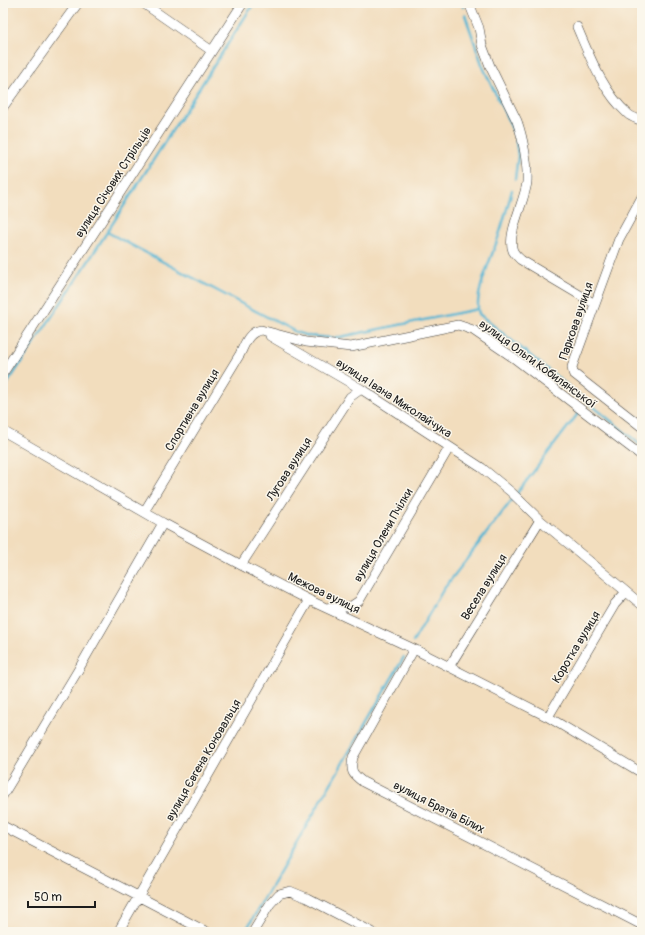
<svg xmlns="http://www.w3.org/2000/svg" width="645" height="935" font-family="Pangolin,sans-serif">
<rect width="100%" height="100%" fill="#fbf7ec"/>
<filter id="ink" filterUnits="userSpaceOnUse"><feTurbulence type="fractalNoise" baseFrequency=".025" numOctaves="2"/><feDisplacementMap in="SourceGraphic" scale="8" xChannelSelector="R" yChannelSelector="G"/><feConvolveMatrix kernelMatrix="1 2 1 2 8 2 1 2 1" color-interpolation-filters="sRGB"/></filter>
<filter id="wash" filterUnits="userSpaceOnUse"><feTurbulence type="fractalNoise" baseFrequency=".012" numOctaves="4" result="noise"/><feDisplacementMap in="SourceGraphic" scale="16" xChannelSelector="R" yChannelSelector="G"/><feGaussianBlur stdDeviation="0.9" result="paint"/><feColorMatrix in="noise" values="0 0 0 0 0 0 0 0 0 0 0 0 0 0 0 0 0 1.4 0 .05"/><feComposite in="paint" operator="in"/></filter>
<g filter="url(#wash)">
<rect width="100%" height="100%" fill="#f2ddbd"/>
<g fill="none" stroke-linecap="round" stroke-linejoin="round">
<path stroke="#55b5d3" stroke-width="2.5" d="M463,7V3
M465,15L483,67L515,135L518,156L515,179
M512,190C508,205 504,220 499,235C493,255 473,295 479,314L642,446
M107,232L246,306L296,332L309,336L335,338L478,309
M3,390L86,265L254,3
M413,642L443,590L580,411
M245,932L404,657"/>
</g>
</g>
<g filter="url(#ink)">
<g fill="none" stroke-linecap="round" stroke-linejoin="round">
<g stroke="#3c3934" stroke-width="10">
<path id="street" d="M143,3L212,51
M469,3L479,28L482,45L490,66L517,121C523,138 528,164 527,182C525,201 506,235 513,251C515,255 518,257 521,260L595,304
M577,27C590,57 603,92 628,114C631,117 638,119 642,121
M3,107L78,3
M642,197L619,239L572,367L573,373L642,427
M270,336L361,389L482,468L511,492L540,520L642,605
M3,373L243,3
M3,431L163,523L241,565L309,600L414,649L548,717L642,773
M144,512L240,354C245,344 248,332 261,330L306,342L351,347L458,325L473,330L514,358L642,456
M241,565L350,397L361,389
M330,607H350L359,601L449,448
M414,649L353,757C350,771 352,774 363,782L642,925
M449,667L540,520
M548,717L615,604L626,592
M3,795L77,672L163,523
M3,826L207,932
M118,932L309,600
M253,932L270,904L279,894L290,891L307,898L372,932"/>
</g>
<use href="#street" stroke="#fff" stroke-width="9"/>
</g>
</g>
<g text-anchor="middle" stroke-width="3" stroke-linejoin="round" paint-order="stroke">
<g font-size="12" fill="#1c1c1c" stroke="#fbf7ec">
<text transform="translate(113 182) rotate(-57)" y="4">вулиця Січових Стрільців</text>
<text transform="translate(576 321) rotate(-71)" y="4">Паркова вулиця</text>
<text transform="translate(538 364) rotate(36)" y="4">вулиця Ольги Кобилянської</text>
<text transform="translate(394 398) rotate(33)" y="4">вулиця Івана Миколайчука</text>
<text transform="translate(192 410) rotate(-59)" y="4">Спортивна вулиця</text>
<text transform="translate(289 469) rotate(-57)" y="4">Лугова вулиця</text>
<text transform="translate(383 535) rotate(-60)" y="4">вулиця Олени Пчілки</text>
<text transform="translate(484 587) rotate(-58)" y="4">Весела вулиця</text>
<text transform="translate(324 593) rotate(26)" y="4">Межова вулиця</text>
<text transform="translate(576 647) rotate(-59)" y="4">Коротка вулиця</text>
<text transform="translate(203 760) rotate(-60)" y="4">вулиця Євгена Коновальця</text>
<text transform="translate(439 807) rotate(27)" y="4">вулиця Братів Білих</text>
</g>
</g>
<rect width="645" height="935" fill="none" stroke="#fbf7ec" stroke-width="16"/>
<path d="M28 901v6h67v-6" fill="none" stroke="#1c1c1c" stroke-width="2"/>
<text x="34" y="901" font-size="12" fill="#1c1c1c" stroke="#fbf7ec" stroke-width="3" paint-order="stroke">50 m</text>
</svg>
